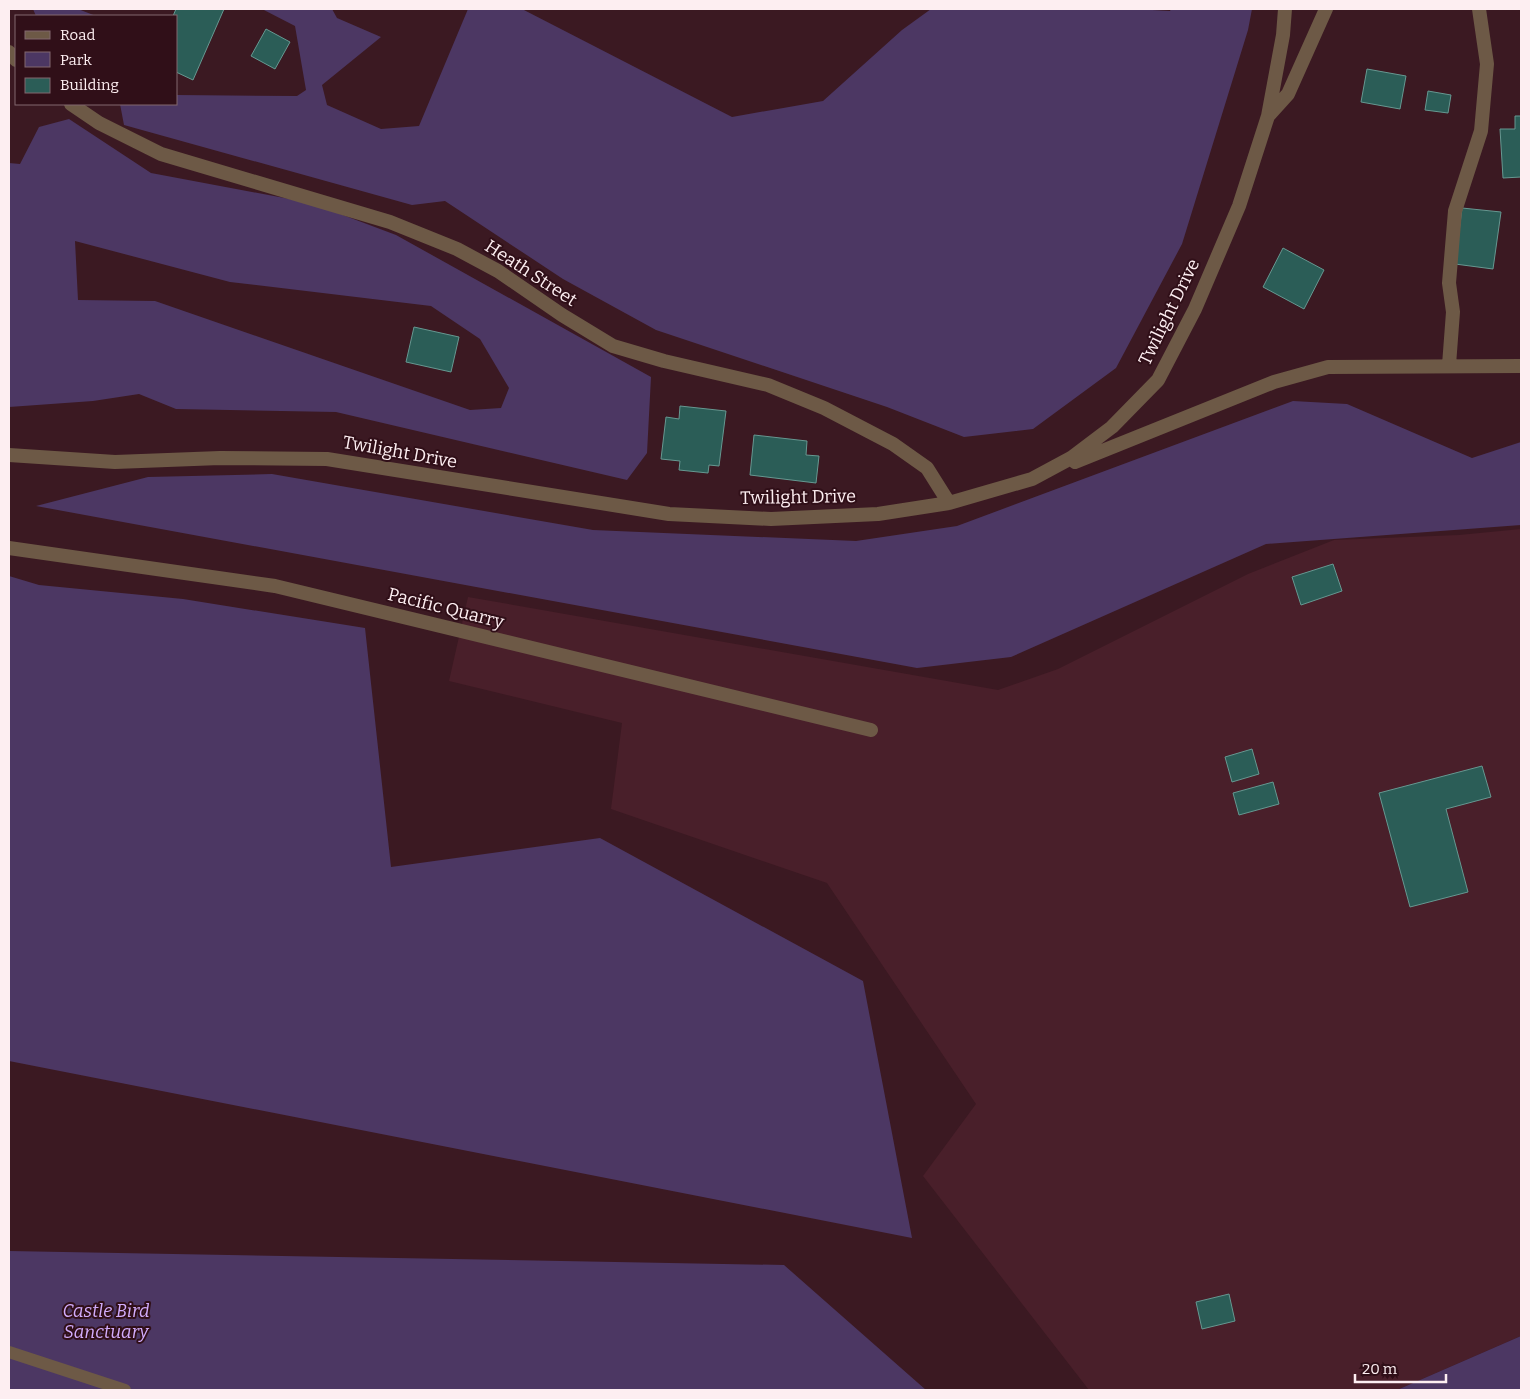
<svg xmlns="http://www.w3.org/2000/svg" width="1530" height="1399" font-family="Bitter,serif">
<rect width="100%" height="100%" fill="#3b1922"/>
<path fill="#491f2a" d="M1521,529V1336L1397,1390H1089L923,1176L976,1104L827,883L611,809L622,723L449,681L468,597L998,690L1058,669L1248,574L1334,540L1459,535Z"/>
<path fill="#4c3763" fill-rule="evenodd" d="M33,9H78L96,16H36Z
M262,9H332L337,18L381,37L322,85L327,105L381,129L419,126L468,9H522L732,117L823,101L902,30L931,9H1135L1170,11L1171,9H1252L1248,30L1182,244L1116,368L1033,429L964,437L887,407L656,330L563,279L445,201L412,205L124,125L120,104H176V95L297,96L306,90L295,26Z
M69,119L151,173L311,203L396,235L651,377L647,453L627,480L336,412L176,409L139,394L93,401L9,407V163L20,164L39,127ZM75,241L230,282L431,306L480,339L509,388L501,408L470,410L155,301L78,300Z
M1293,401L1347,404L1472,458L1521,442V525L1266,544L1011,657L917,668L36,506L148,477L272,474L593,530L856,541L957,526Z
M9,576L39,585L183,599L365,628L391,867L600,838L863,981L912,1238L9,1061Z
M9,1251L784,1265L926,1390H9Z
M1521,1336V1390H1397Z"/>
<path fill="#2b5d57" stroke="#669891" d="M176,9H224L193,80L176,72V16H173Z
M266,29L290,42L275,69L251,56Z
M1367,69L1406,76L1400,109L1361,102Z
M1428,91L1451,95L1448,113L1425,110Z
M1515,116H1521V177L1503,178L1500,129H1515Z
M1462,208L1501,212L1493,269L1455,264Z
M1283,248L1324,270L1304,309L1263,287Z
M414,327L459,337L451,372L406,362Z
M680,406L726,411L719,466L709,465L708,473L679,470L680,461L661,459L666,417L679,419Z
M754,435L807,441L806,455L819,456L816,483L750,475Z
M1333,564L1342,591L1301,605L1292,577Z
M1252,749L1259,774L1232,782L1225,757Z
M1482,766L1491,797L1446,809L1468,892L1410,907L1379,793Z
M1273,782L1279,804L1239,815L1233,793Z
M1229,1294L1235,1321L1202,1329L1196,1302Z"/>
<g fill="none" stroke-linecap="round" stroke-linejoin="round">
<path stroke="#6d5946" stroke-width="12" d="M9,1352L125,1390"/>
<path stroke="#6d5946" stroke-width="14" d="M9,52L16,60
M71,104L99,123L161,154L390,222L457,249L498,271L562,315L613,346L664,361L768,385L824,408L893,444L927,468L949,503
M1269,115L1288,94L1326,9
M1449,365L1453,312L1449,283L1455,211L1481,131L1487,64L1479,9
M9,455L115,462L220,458L327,459L669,514L771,519L878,514L949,503L1032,479L1071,458L1112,427L1158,380L1195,309L1239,206L1268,116L1283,35L1285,9
M1075,462L1274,382L1328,367L1521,366
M9,548L275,586L871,730"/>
</g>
<g text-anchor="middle" stroke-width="4" stroke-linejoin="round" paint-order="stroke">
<g font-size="18" fill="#fdeef1" stroke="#300f18">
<text transform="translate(531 273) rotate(33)" y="6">Heath Street</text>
<text transform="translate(1169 312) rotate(-64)" y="6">Twilight Drive</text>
<text transform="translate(400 452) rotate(10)" y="6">Twilight Drive</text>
<text transform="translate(798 497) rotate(-1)" y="6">Twilight Drive</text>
<text transform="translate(446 608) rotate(14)" y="6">Pacific Quarry</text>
</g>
<g font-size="18" font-style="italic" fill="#d2adfd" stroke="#300f18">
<text x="106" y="1317">Castle Bird<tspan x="106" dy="21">Sanctuary</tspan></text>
</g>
</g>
<rect width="1530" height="1399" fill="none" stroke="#fdeef1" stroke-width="20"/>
<rect x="15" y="15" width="162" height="90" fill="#300f18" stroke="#82686f"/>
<rect x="25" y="31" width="25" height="8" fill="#6d5946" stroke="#82686f"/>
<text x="60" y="40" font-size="15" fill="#fdeef1">Road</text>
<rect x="25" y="52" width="25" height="15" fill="#4c3763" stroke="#82686f"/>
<text x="60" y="65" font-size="15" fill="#fdeef1">Park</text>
<rect x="25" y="78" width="25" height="15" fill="#2b5d57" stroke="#82686f"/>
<text x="60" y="90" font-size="15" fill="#fdeef1">Building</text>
<path d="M1355 1374v8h91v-8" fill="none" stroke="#fdeef1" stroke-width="2.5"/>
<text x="1362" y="1374" font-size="15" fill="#fdeef1" stroke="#300f18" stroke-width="4" paint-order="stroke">20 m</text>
</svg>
